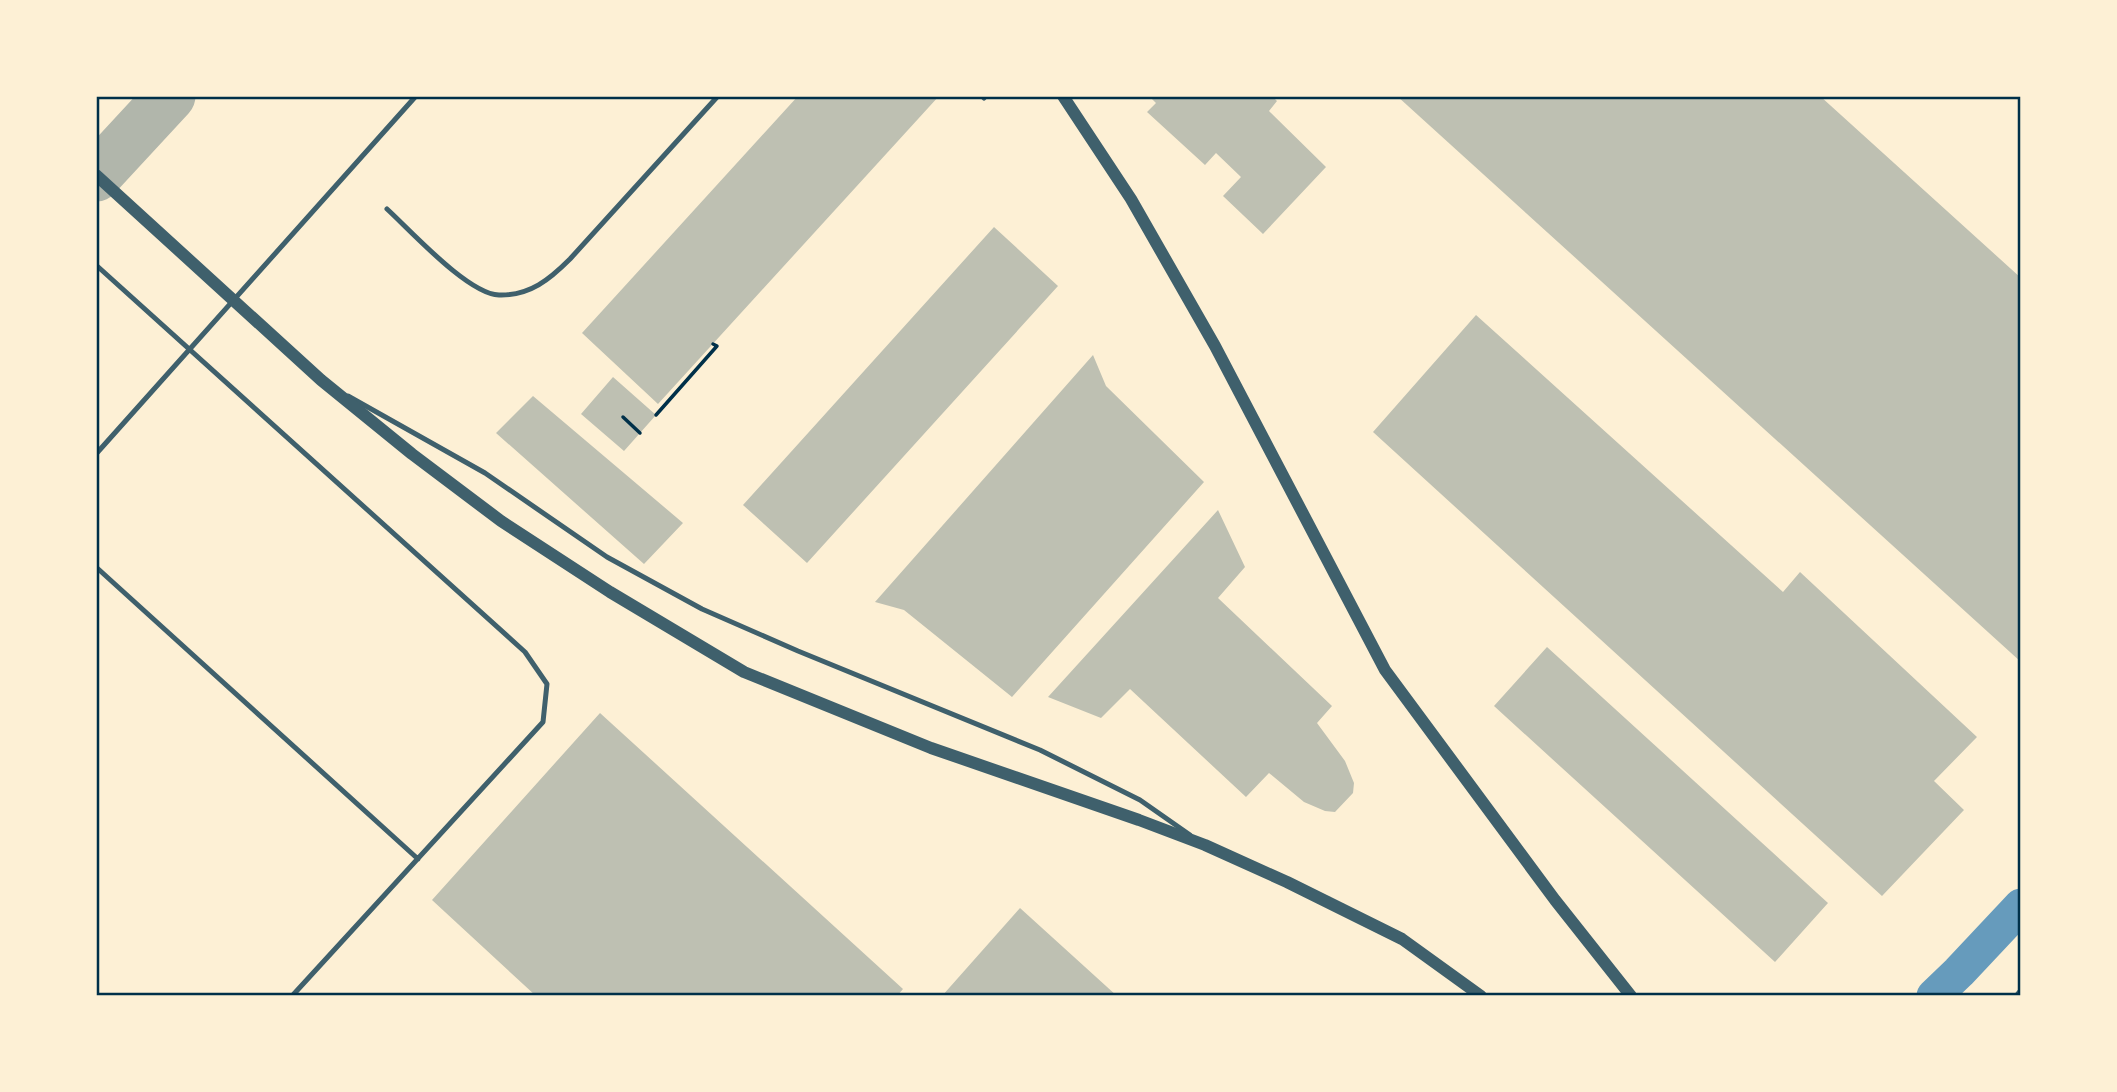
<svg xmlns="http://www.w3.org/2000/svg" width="2117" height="1092" font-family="'Public Sans',sans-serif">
<rect width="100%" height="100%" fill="#fdf0d5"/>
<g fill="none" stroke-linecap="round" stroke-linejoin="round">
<path stroke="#669bbc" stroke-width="35" d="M1934,996L1959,972L2021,906"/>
<path stroke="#b1b6ab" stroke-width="51" d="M96,176L170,96"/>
</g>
<path fill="#bec0b2" d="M798,96H939L658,404L582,333Z
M1149,96H1272L1277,101L1269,111L1326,167L1263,234L1223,196L1241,177L1216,153L1205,165L1147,112L1156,103Z
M1397,96H1820L2021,278V662Z
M994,227L1058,286L807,563L743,505Z
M1476,315L1783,592L1800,572L1977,737L1934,781L1964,810L1882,896L1373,432Z
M1093,355L1106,386L1204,482L1012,697L904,610L875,602Z
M613,377L656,415L624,451L581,414Z
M533,396L683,523L644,564L496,433Z
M1218,510L1245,567L1218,598L1332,706L1317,723L1345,761L1354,783L1353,793L1335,812L1325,811L1304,802L1269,773L1246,797L1130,689L1101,718L1048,697Z
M1547,647L1828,903L1775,962L1494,706Z
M600,713L903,989L897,996H536L432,900Z
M1020,908L1117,996H942Z"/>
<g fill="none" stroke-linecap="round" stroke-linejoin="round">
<path stroke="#003049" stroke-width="3.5" d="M656,415L717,346L713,344
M623,417L640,433"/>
<path stroke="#3f606c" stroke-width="5" d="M982,96L984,98
M387,209C411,231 468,294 499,295C530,296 550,279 570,259L718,96
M96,265L525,652L547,684L543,722L292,996
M348,396L485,473L607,557L702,609L798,651L1040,750L1140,800L1190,835
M96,454L416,96
M96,567L418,859
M2016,996L2021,990"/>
<path stroke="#3f606c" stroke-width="12" d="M1063,96L1131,199L1215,346L1385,670L1555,900L1631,996
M96,175L321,380L412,454L501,521L610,592L744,672L931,748L1139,820L1205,845L1287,882L1402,939L1481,996"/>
</g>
<rect width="2117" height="1092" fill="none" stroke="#fdf0d5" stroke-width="196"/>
<rect x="98" y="98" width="1921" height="896" fill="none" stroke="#003049" stroke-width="2.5"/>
</svg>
